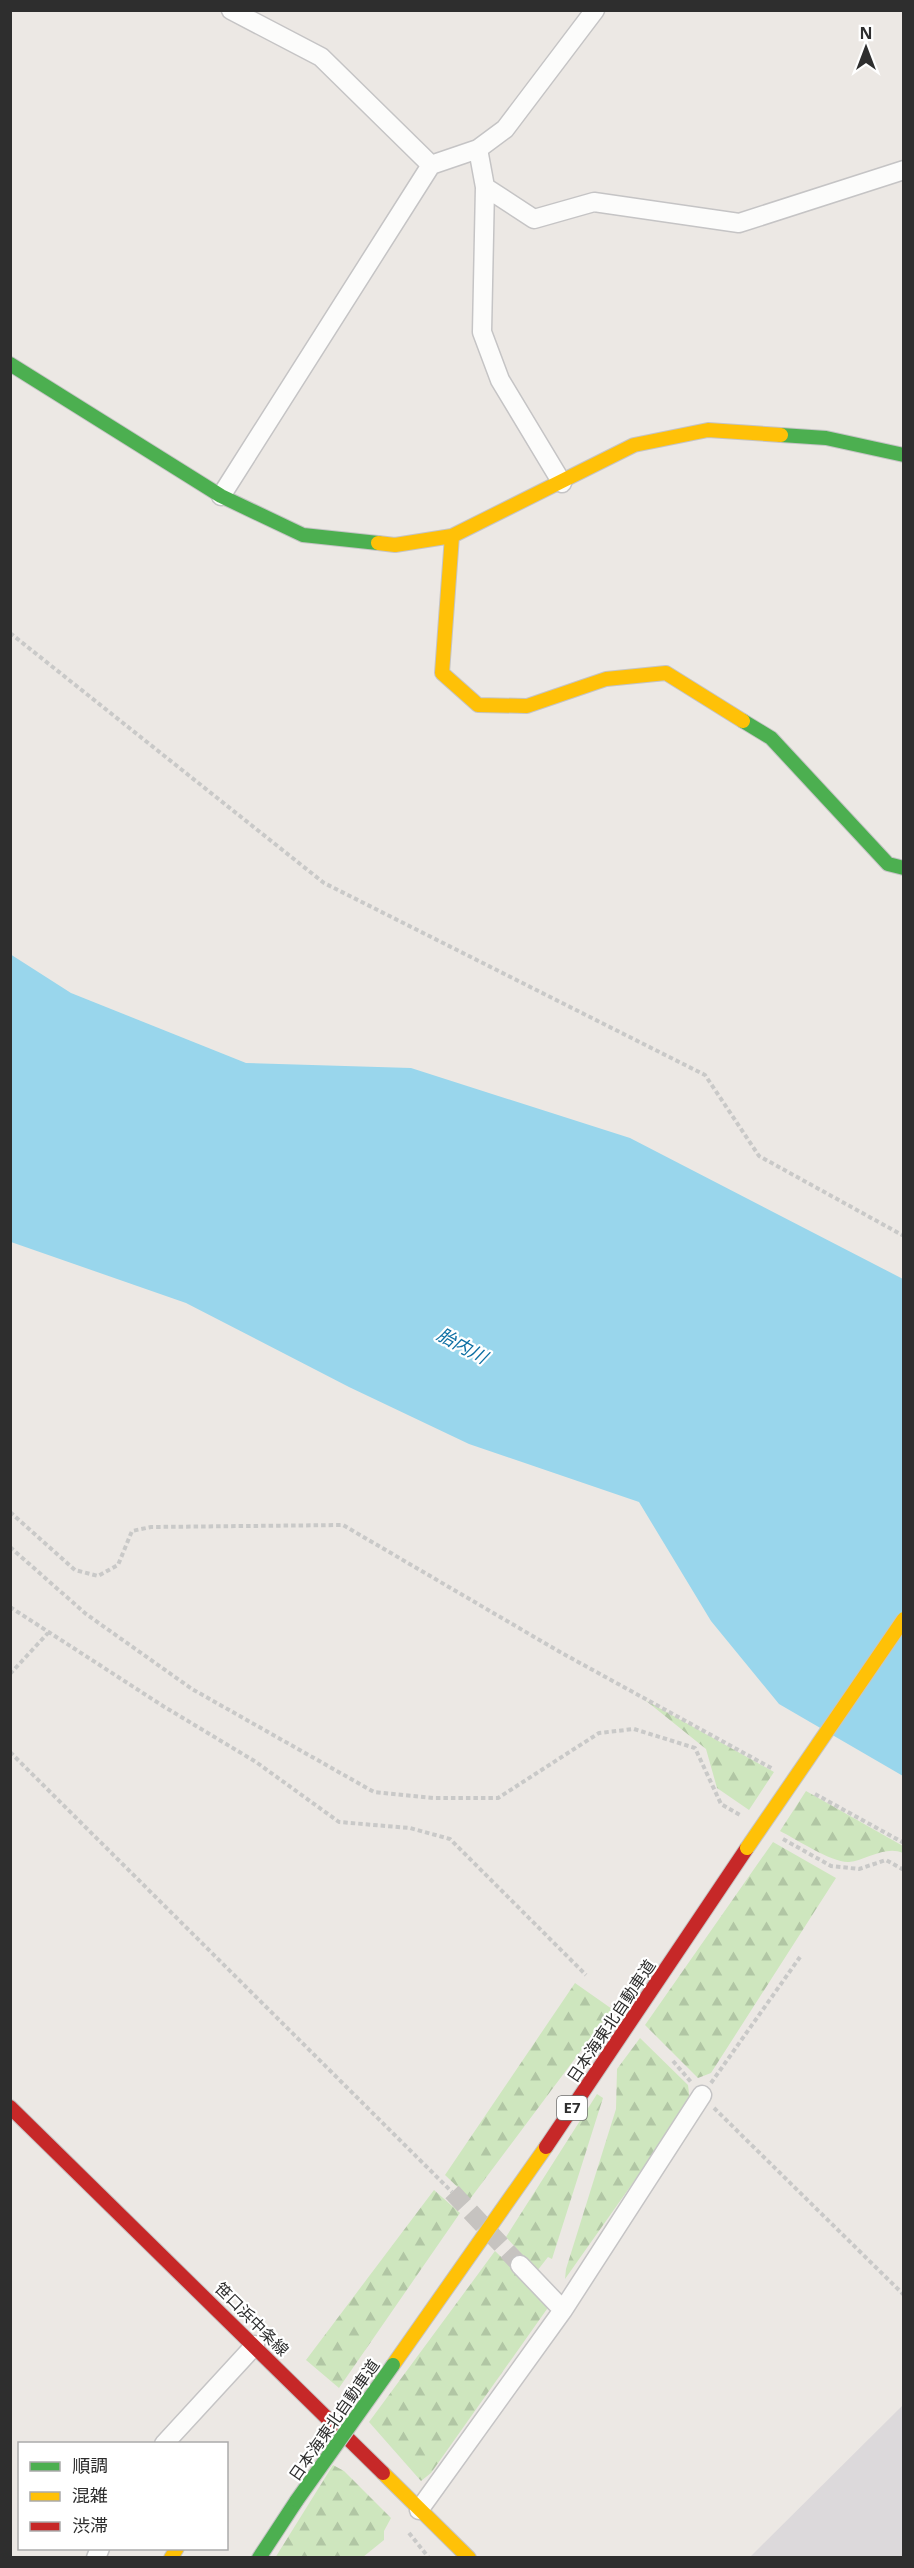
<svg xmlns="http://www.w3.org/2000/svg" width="914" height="2568" font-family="'Noto Sans','Noto Sans JP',sans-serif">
<defs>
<pattern id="forest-firs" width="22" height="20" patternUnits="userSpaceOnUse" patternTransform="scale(1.5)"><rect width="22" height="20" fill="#cee6be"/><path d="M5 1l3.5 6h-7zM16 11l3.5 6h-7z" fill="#b1c6a4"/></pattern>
</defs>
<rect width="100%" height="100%" fill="#ece8e4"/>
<path fill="#dcd9db" d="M903,2405V2557H750Z"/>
<path fill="url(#forest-firs)" d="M645,1700L774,1772L749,1810L717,1788L706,1749Z
M806,1791L903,1846V1853C886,1845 866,1860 849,1862C832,1863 796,1839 780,1831Z
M773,1842L836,1878L711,2073L698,2078L645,2025Z
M575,1983L612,2009L470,2199L445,2175Z
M640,2038L688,2085L690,2102L565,2279L566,2269L616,2109L617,2069Z
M597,2094L603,2098L552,2259L548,2257L537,2271L506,2237Z
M434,2190L460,2213L339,2388L306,2360Z
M495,2251L547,2301V2309L431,2473L421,2481L369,2422Z
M333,2465L344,2471L391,2518L384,2531V2540L363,2557L275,2558Z"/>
<path fill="#99d6ec" d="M10,954L71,993L246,1063L411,1068L630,1138L903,1279V1776L779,1704L711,1621L639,1502L469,1444L349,1387L186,1303L11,1242Z"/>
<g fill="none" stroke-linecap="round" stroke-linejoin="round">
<path stroke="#c6c3c0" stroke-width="18" stroke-dasharray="18 9" stroke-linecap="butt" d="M452,2192L520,2265"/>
<g stroke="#c5c4c5" stroke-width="21">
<path id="street" d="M231,10L321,57L431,165L478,149L505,129L595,10
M478,149L485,187L534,219L594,202L739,223L904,170
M485,187L482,332L500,380L562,483
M221,496L431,165
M520,2265L563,2310
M164,2444L255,2345
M419,2510L563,2310L702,2095
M96,2558L100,2548"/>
</g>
<g stroke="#c5c4c5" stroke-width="16">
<path id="fast" d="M10,364L221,496L303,535L378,543
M781,435L826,438L904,455
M743,721L771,738L888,864L904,868
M259,2558L297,2500"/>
</g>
<g stroke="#c5c4c5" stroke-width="16">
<path id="slow" d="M452,536L442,673L478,705L527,706L606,679L666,673L743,721
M378,543L395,545L452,536L634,445L708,430L781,435
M393,2365L546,2147
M383,2473L469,2558
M171,2558L177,2548"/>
</g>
<g stroke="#c5c4c5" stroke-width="16">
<path id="jam" d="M10,2107L383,2473
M546,2147L747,1848"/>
</g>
<path stroke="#c9c9c8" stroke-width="4" stroke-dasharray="4.5 3" stroke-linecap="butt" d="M10,633L324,883L705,1075L759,1156L904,1236
M10,1512L75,1570L98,1576L118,1565L132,1531L151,1527L343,1525L560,1652L773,1769
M10,1547L86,1614L192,1689L374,1792L434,1798H498L599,1733L634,1729L695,1748L721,1804L740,1815
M10,1607L163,1706L256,1762L339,1822L410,1828L450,1839L586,1975
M10,1674L48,1633
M10,1752L452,2192
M815,1794L904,1843
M783,1839L831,1866L859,1869L886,1860L904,1870
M673,2061L691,2082
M711,2083L800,1957
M714,2108L904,2295
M409,2533L429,2558"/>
<use href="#street" stroke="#fcfcfb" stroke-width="18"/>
<use href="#fast" stroke="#4caf50" stroke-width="14"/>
<use href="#slow" stroke="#ffc107" stroke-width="14"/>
<use href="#jam" stroke="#c62828" stroke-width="14"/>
<g stroke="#c6c5c4" stroke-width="16" stroke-linecap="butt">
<path id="fast-bridge" d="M297,2500L393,2365"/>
</g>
<g stroke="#c6c5c4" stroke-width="16" stroke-linecap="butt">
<path id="slow-bridge" d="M747,1848L904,1619"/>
</g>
<use href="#fast-bridge" stroke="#4caf50" stroke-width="14"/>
<use href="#slow-bridge" stroke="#ffc107" stroke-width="14"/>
</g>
<g text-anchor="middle" stroke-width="4.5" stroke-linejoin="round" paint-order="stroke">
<rect fill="#fff" stroke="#6d6d6d" stroke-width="1.5" x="557" y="2096" width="30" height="24" rx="4.5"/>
<g font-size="15" font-weight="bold" fill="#2e2e2e">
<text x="572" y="2113">E7</text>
</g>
<g font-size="16" fill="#2e2e2e" stroke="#fff">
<text transform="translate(611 2021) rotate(-56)" y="6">日本海東北自動車道</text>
<text transform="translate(252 2319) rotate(45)" y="6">笹口浜中条線</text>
<text transform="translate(334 2420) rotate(-55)" y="6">日本海東北自動車道</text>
</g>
<g font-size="18" font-style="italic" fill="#0d6fa3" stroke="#fff">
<text transform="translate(462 1346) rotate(29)" y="6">胎内川</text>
</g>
</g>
<rect width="914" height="2568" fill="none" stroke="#2e2e2e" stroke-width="24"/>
<rect x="18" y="2442" width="210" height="108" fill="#ffffff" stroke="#ababab" stroke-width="1.5"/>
<rect x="30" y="2462" width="30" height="9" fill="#4caf50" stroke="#ababab" stroke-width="1.5"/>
<text x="72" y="2472" font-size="18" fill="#2e2e2e">順調</text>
<rect x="30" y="2492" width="30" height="9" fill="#ffc107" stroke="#ababab" stroke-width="1.5"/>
<text x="72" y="2502" font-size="18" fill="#2e2e2e">混雑</text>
<rect x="30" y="2522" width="30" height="9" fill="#c62828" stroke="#ababab" stroke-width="1.5"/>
<text x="72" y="2532" font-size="18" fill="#2e2e2e">渋滞</text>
<g transform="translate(866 48)" stroke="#ffffff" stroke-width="4.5" paint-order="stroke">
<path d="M0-4.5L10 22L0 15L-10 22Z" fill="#2e2e2e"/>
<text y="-9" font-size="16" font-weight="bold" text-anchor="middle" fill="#2e2e2e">N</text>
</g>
</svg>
